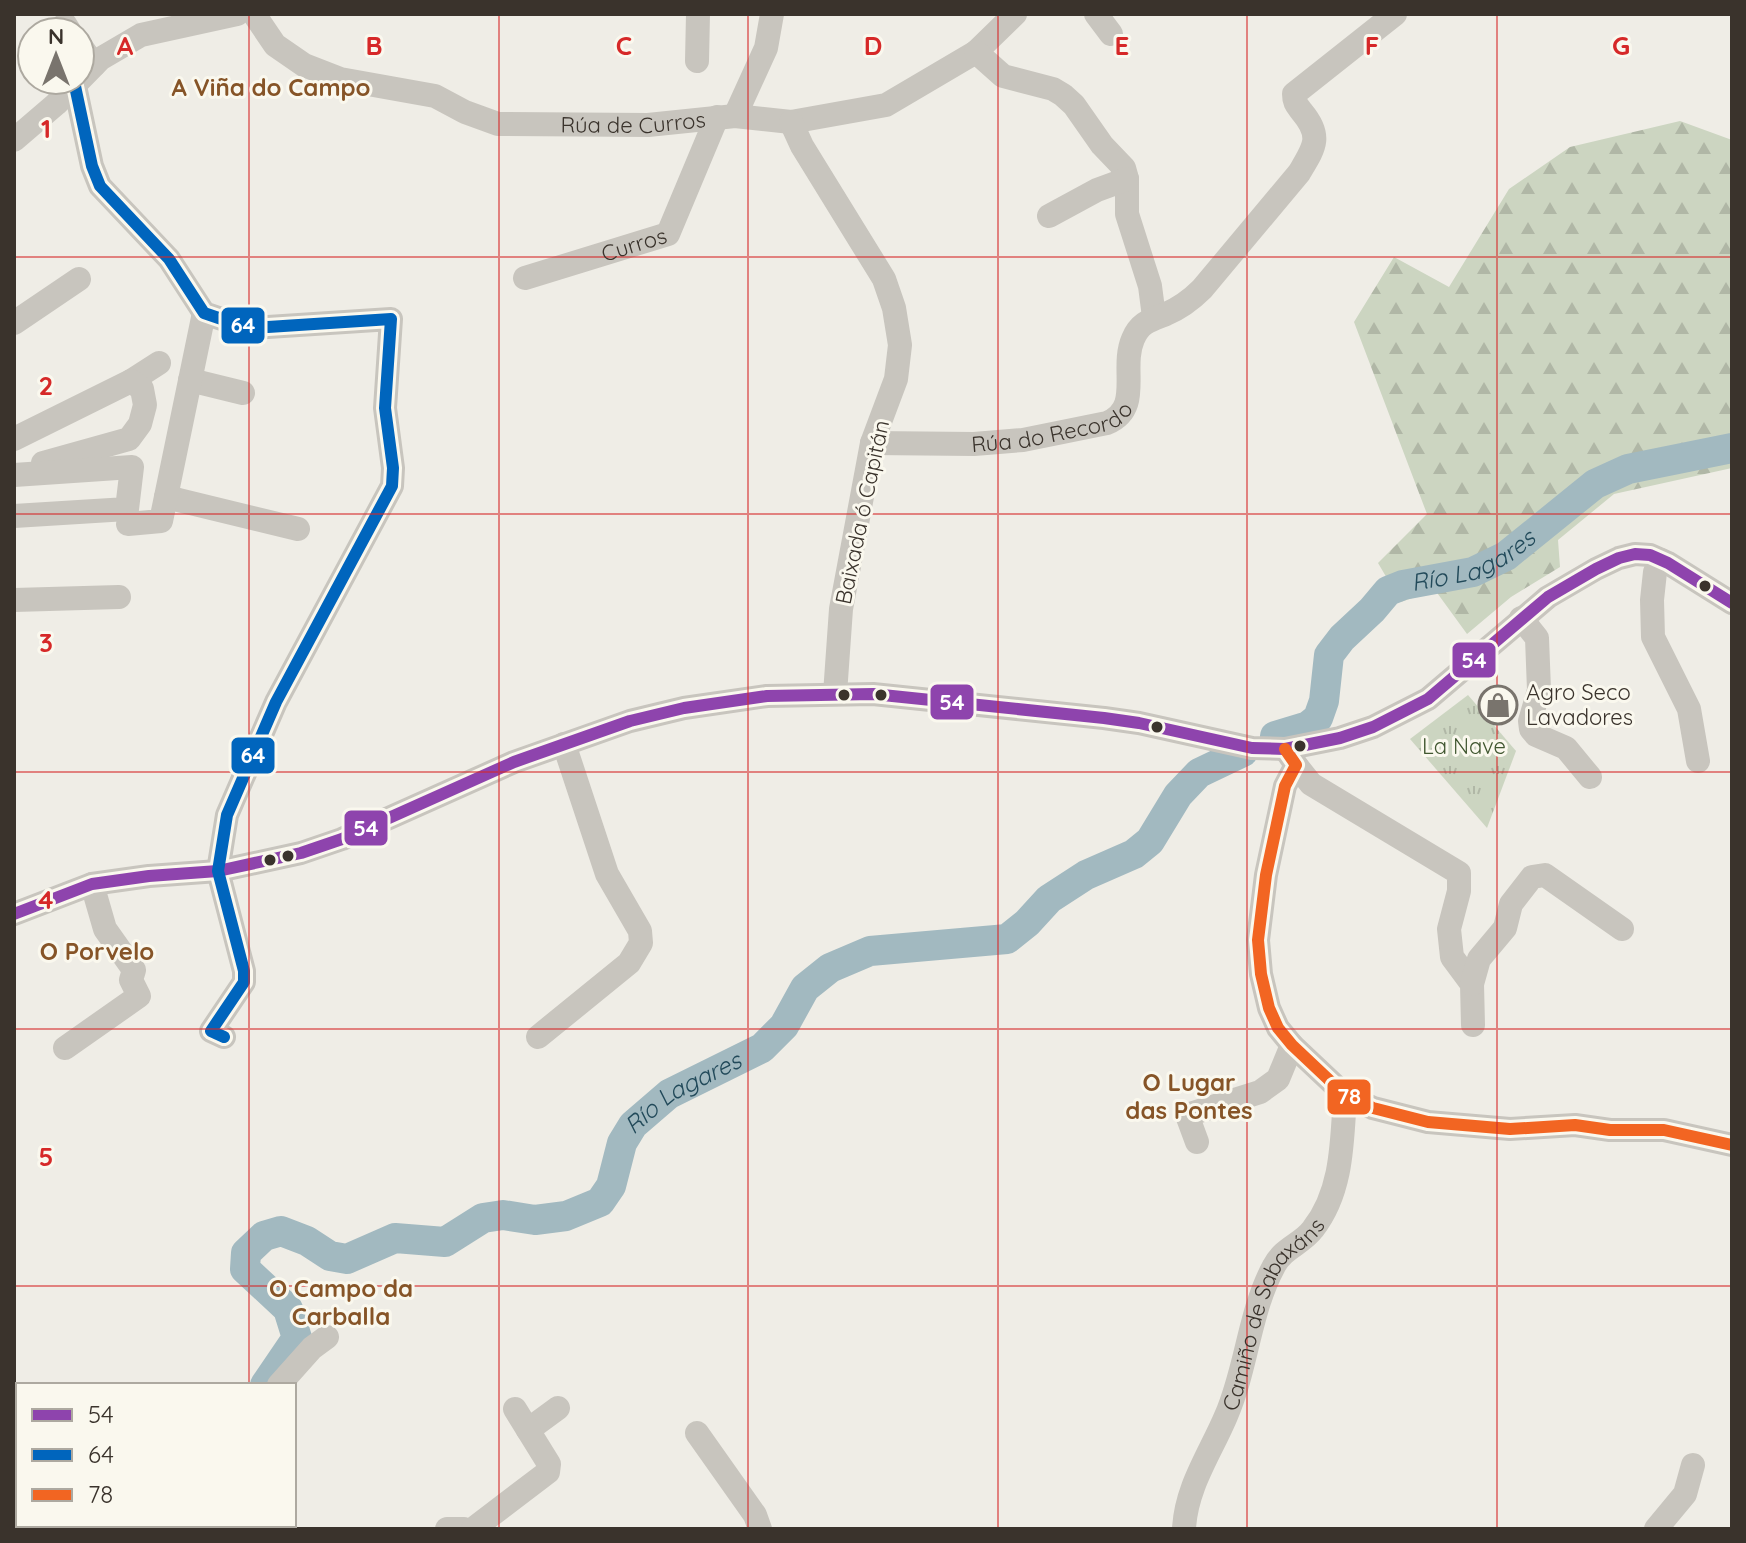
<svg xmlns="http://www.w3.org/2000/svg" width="1746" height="1543" font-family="Quicksand,sans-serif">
<defs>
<pattern id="forest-firs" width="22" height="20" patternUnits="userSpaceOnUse" patternTransform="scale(2)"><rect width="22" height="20" fill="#ccd5c1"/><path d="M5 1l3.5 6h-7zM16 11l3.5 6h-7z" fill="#b0b7a6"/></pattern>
<pattern id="park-tufts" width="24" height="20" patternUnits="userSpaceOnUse" patternTransform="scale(2)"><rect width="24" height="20" fill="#ccd5c1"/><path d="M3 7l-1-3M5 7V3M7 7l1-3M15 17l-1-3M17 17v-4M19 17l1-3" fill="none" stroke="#b0b7a6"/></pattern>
</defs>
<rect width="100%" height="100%" fill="#efede6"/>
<path fill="url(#forest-firs)" d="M1680,121L1732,140V468L1614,494L1558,540L1560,567L1511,597L1467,634L1435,590L1401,602L1378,563L1427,514L1354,322L1394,257L1449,287L1509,189L1570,147Z"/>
<path fill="url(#park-tufts)" d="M1468,695L1516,751L1487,828L1410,739Z"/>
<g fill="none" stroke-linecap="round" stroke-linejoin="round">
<g stroke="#a2b9c0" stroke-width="30">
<path id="s1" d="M1275,736L1308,726L1318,718L1324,701L1329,655L1342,638L1372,610L1388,591L1403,585L1473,572L1506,556L1595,484L1628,469L1732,448"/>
<path id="s2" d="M265,1385L297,1338L288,1309L245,1269L246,1253L264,1236L281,1231L307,1241L330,1256L347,1259L395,1238L445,1242L483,1218L503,1215L535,1220L566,1216L600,1202L611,1186L622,1143L633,1125L669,1094L762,1048L784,1026L805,988L830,968L870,951L1007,939L1027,923L1049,899L1086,875L1134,854L1150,841L1178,795L1199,773L1243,752"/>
</g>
<g stroke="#c8c5be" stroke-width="24">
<path id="s3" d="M254,14L275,45L304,65L340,79L435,96L465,112L498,124L648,125L735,116L791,122L886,105L976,52L1015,14"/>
<path d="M1096,14L1111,34"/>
<path d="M65,24L70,32"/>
<path d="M80,45L94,65"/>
<path d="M976,52L1003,76L1053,89L1063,95L1074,105L1102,145L1124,168L1127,179V214L1150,286L1154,317"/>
<path d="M697,61L698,14"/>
<path d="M75,86L92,166L100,186L169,259L204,313L239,325L268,327L391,319L385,408L393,468L392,486L276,702L227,815L218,871L244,971V982L211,1031L224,1037"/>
<path d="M735,116L766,48L772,14"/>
<path d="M791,122L802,146L884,279L894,308L900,345L896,379L872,443L841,609L835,694"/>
<path d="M14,140L56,104L100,59L141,35L237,14"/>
<path d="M1049,216L1097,190L1127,179"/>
<path id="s4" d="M525,278L668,234L717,117"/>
<path d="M14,323L79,279"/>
<path d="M190,380L243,393"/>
<path d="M14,439L131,381L159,363"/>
<path id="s5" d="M872,443L974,444L1023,440L1107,423C1143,408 1120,369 1133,339C1140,322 1151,320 1166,314C1180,308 1192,299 1202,289L1299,173C1314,148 1323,137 1302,112C1297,105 1294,103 1294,94L1395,14"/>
<path d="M43,463L129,439L140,424L145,405L142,389L131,381"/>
<path d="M14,475L132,467L127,509L14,516"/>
<path d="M166,497L298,529"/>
<path d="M128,524L161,521L204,313"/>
<path d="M1661,560L1655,572L1652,600L1653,637L1689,709L1698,761"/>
<path d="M14,600L119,597"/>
<path d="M1521,618L1537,638L1539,690L1530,721L1531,729L1536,735L1566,748L1590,777"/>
<path d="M1285,749L1296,765L1285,786L1266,875L1258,940L1261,974L1269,1008L1278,1028L1292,1045L1345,1095L1373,1108L1428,1122L1510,1129L1575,1125L1610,1130H1664L1732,1145"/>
<path d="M1296,765L1311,784L1459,873V891L1449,929L1452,957L1472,984L1473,1025"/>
<path d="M14,914L92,884L149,876L218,871L301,853L342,839L514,762L630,721L684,708L767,696L873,694L1104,718L1139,723L1252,748L1285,749L1340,738L1373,727L1428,699L1548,597L1596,569L1619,558L1635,554L1650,555L1668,563L1732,603"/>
<path d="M1472,984L1479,959L1505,928L1511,904L1532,877L1545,875L1622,929"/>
<path d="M538,1037L629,963L641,943L640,931L607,874L564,744"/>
<path d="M65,1048L139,996L131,980L134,970L105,929L92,884"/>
<path d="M1197,1142L1187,1115L1260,1092L1278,1079L1292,1045"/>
<path d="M279,1385L312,1348L327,1337"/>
<path d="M528,1430L558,1408"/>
<path d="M697,1433L755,1515L760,1529"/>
<path d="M14,1491L18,1499"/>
<path d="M27,1525L29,1529"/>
<path d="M97,1529V1525"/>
<path d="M447,1529H464"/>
<path d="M473,1529L548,1472L549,1464L515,1409"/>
<path id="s6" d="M1184,1529C1186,1487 1210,1454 1226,1416C1247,1368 1249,1312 1274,1266C1283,1248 1302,1244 1313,1229C1343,1191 1342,1140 1345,1095"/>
<path d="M1656,1529L1685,1494L1693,1465"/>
</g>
<g stroke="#faf8ee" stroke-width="18">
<path id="bus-1" d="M14,914L92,884L149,876L218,871L301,853L342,839L514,762L630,721L684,708L767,696L873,694L1104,718L1139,723L1252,748L1285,749L1340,738L1373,727L1428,699L1548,597L1596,569L1619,558L1635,554L1650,555L1668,563L1732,603"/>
</g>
<g stroke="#faf8ee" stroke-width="18">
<path id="bus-2" d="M75,86L92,166L100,186L169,259L204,313L239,325L268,327L391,319L385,408L393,468L392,486L276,702L227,815L218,871L244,971V982L211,1031L224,1037"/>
</g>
<g stroke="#faf8ee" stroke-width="18">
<path id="bus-3" d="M1285,749L1296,765L1285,786L1266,875L1258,940L1261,974L1269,1008L1278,1028L1292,1045L1345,1095L1373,1108L1428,1122L1510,1129L1575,1125L1610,1130H1664L1732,1145"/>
</g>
<use href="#bus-1" stroke="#8e44ad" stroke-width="12"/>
<use href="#bus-2" stroke="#0065bd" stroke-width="12"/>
<use href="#bus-3" stroke="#f26522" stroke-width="12"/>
</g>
<path fill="none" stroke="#d62828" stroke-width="2" stroke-opacity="0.55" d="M249,14V1385M499,14V1529M748,14V1529M998,14V1529M1247,14V1529M1497,14V1529M14,257H1732M14,514H1732M14,772H1732M14,1029H1732M14,1286H1732M249,1525V1529"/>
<defs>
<g id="shop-ring" transform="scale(2)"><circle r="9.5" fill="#faf8ee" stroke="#79746d" stroke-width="1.5"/><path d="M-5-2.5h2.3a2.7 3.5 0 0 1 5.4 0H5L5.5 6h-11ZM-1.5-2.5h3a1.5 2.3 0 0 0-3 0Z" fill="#79746d"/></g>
</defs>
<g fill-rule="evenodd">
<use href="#shop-ring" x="1498" y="705"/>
</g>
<g fill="#3a332c" stroke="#faf8ee" stroke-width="3">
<circle cx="1705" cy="586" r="7"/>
<circle cx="844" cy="695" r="7"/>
<circle cx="881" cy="695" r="7"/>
<circle cx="1157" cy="727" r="7"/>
<circle cx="1300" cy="746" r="7"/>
<circle cx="288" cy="856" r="7"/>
<circle cx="270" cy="860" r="7"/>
</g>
<g text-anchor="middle" stroke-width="6" stroke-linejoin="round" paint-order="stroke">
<g font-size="22" fill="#3a332c" stroke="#faf8ee">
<text dy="8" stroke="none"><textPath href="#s3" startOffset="412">Rúa de Curros</textPath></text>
<text dy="8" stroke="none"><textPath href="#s4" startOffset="114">Curros</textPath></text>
<text dy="8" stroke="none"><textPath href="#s5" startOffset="182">Rúa do Recordo</textPath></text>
<text transform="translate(862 512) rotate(-78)" y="8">Baixada ó Capitán</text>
<text dy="8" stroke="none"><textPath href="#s6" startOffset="236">Camiño de Sabaxáns</textPath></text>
</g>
<g font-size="22" fill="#3a332c" stroke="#faf8ee" text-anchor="start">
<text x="1526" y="700">Agro Seco<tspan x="1526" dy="25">Lavadores</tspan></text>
</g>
<g font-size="22" fill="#405730" stroke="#faf8ee">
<text x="1464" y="754">La Nave</text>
</g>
<g font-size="24" font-weight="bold" fill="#865427" stroke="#faf8ee">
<text x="271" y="96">A Viña do Campo</text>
<text x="97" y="960">O Porvelo</text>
<text x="1189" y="1091">O Lugar<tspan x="1189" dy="28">das Pontes</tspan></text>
<text x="341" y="1297">O Campo da<tspan x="341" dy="28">Carballa</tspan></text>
</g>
<g font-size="24" font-style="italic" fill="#224a5a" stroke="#faf8ee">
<text dy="8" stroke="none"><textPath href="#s1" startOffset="290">Río Lagares</textPath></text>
<text dy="8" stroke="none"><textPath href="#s2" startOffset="690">Río Lagares</textPath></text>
</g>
</g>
<g font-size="26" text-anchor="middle" font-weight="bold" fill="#d62828" stroke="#faf8ee" stroke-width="6" stroke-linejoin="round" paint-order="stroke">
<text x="125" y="55">A</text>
<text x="374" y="55">B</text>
<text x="624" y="55">C</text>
<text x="873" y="55">D</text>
<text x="1122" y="55">E</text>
<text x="1372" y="55">F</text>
<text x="1621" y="55">G</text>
<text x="46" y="138">1</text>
<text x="46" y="395">2</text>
<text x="46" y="652">3</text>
<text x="46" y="909">4</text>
<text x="46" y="1166">5</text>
</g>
<g stroke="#faf8ee" stroke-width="3">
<rect x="220" y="306" width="46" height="39" rx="8" fill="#0065bd"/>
<rect x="1451" y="641" width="46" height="38" rx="8" fill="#8e44ad"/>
<rect x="929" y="683" width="46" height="38" rx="8" fill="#8e44ad"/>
<rect x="230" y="736" width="46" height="39" rx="8" fill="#0065bd"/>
<rect x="343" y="809" width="46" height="38" rx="8" fill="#8e44ad"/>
<rect x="1326" y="1078" width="46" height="38" rx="8" fill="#f26522"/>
</g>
<g font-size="22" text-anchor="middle" font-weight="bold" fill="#fff">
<text x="243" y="333">64</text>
<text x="1474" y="668">54</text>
<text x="952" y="710">54</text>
<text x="253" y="763">64</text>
<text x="366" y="836">54</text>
<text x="1349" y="1104">78</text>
</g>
<rect width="1746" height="1543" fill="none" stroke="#3a332c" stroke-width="32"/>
<rect x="16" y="1383" width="280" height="144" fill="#faf8ee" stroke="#ada9a0" stroke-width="2"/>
<rect x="32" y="1409" width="40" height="12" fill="#8e44ad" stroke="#ada9a0" stroke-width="2"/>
<text x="88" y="1423" font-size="24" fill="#3a332c">54</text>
<rect x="32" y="1449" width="40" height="12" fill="#0065bd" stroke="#ada9a0" stroke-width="2"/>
<text x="88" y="1463" font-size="24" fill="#3a332c">64</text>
<rect x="32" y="1489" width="40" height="12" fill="#f26522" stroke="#ada9a0" stroke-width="2"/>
<text x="88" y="1503" font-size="24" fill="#3a332c">78</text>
<g transform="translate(56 56)"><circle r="38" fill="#faf8ee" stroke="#ada9a0" stroke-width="2"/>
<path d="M0-6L14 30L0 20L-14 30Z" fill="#79746d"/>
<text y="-12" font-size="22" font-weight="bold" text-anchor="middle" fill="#3a332c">N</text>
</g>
</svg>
